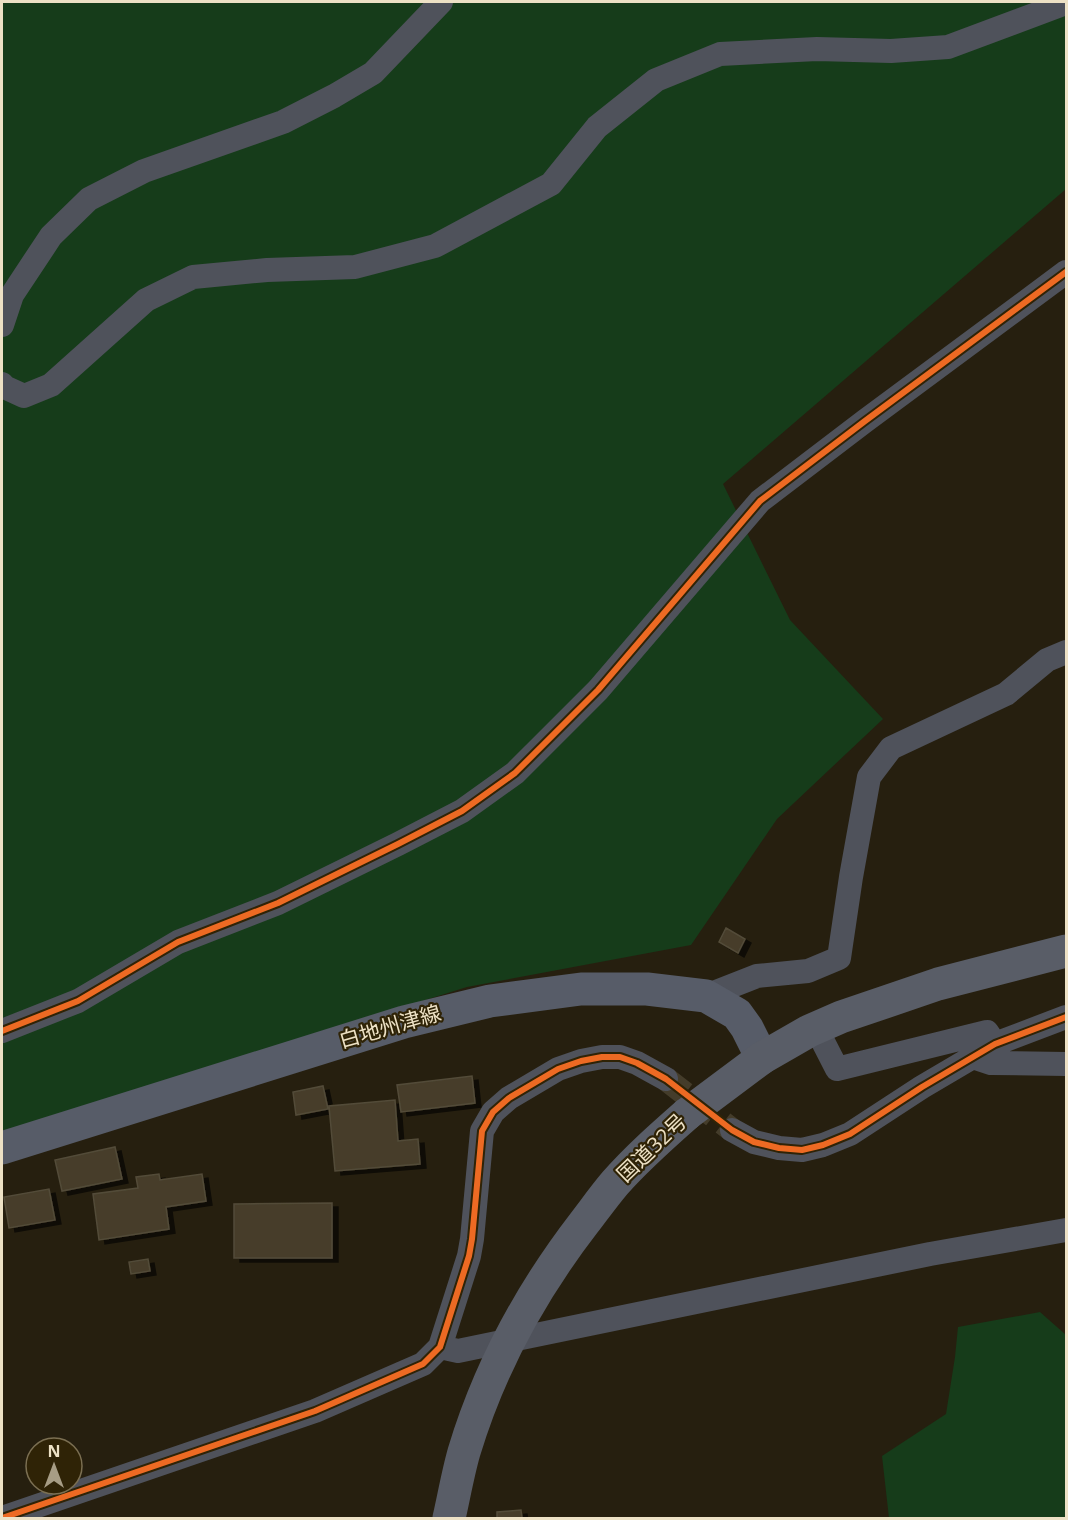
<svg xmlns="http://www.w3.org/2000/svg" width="1068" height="1520" font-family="'Open Sans','Noto Sans JP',sans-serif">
<defs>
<filter id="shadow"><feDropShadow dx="6" dy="4" stdDeviation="0" flood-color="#0009"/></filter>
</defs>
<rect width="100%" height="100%" fill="#261f0f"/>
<path fill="#163c1a" d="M2,2H1066V189L723,484L790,620L883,719L777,819L691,945L467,987L2,1132Z
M1040,1312L1066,1335V1518H889L882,1456L946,1414L955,1357L958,1327Z"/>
<path fill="#463e2a" stroke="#534b39" stroke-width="1.5" filter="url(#shadow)" d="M726,928L745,939L738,953L719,942Z
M472,1076L475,1103L401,1112L397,1085Z
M323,1086L328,1109L296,1115L293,1092Z
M395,1100L398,1141L418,1139L420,1164L335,1171L329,1106Z
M115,1147L122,1179L62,1191L55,1160Z
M159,1174L160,1180L202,1174L206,1201L166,1207L169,1229L99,1240L93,1194L138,1188L136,1177Z
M49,1189L55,1220L9,1228L4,1197Z
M332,1203V1258H234V1204Z
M148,1259L150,1271L131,1274L129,1262Z
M521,1510L522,1518H497V1512Z"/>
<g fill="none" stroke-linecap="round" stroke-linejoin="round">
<path stroke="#443c2a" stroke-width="24" stroke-dasharray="24 12" stroke-linecap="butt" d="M666,1079L732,1130"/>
<path stroke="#4f525b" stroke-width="24" d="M2,325L12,295L51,236L89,199L144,171L283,122L334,96L373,73L441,2
M2,384V386L24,396L51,385L146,300L193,277L267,270L355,267L435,246L551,184L597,127L656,80L720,54L817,49L891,51L948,47L1066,3
M706,996L757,976L808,971L839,958L851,877L869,777L891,748L1006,694L1047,660L1066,652
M816,1028L837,1069L987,1032L995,1044
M2,1031L78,1001L178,942L278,903L398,844L462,811L515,773L598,690L760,501L865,421L1066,272
M973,1057L991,1063L1066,1064
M732,1130L754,1142L779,1148L802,1150L823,1145L850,1134L922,1087L995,1044L1066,1017
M440,1347L458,1351L930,1254L1066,1230
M2,1518L315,1411L423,1364L440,1347L469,1256L472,1239L482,1131L493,1112L509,1098L558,1069L581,1061L602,1057H620L637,1063L666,1079"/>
<path stroke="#575c68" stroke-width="33" d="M2,1148L404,1022L490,1001L581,989H647L706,996L737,1014L747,1028L762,1058"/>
<path stroke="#595d67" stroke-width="33" d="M687,1114L762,1058L809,1031L841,1017L938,984L1066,951"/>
<path stroke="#595d67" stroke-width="33" d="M449,1518C454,1496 458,1473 464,1452C490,1366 530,1293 584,1223C594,1210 604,1196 615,1183C637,1158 662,1136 687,1114"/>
<g stroke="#2f2306" stroke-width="10">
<path id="cycleway" d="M2,1031L78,1001L178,942L278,903L398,844L462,811L515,773L598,690L760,501L865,421L1066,272
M2,1518L315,1411L423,1364L440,1347L469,1256L472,1239L482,1131L493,1112L509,1098L558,1069L581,1061L602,1057H620L637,1063L666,1079L732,1130L754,1142L779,1148L802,1150L823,1145L850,1134L922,1087L995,1044L1066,1017"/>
</g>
<use href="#cycleway" stroke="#ed6a23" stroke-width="6"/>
</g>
<g text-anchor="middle" stroke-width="4.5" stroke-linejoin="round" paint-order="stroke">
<g font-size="21" fill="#ede1c5" stroke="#2f2306">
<text transform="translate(390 1027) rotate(-16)" y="7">白地州津線</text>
<text transform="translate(652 1148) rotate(-44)" y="7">国道32号</text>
</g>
</g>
<rect width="1068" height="1520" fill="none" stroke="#ede1c5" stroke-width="6"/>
<g transform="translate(54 1466)"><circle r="28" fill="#2f2306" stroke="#7b6f52" stroke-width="1.5"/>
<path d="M0-4.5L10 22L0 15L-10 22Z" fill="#a79d85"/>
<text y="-9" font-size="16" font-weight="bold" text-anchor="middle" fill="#ede1c5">N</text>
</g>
</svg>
